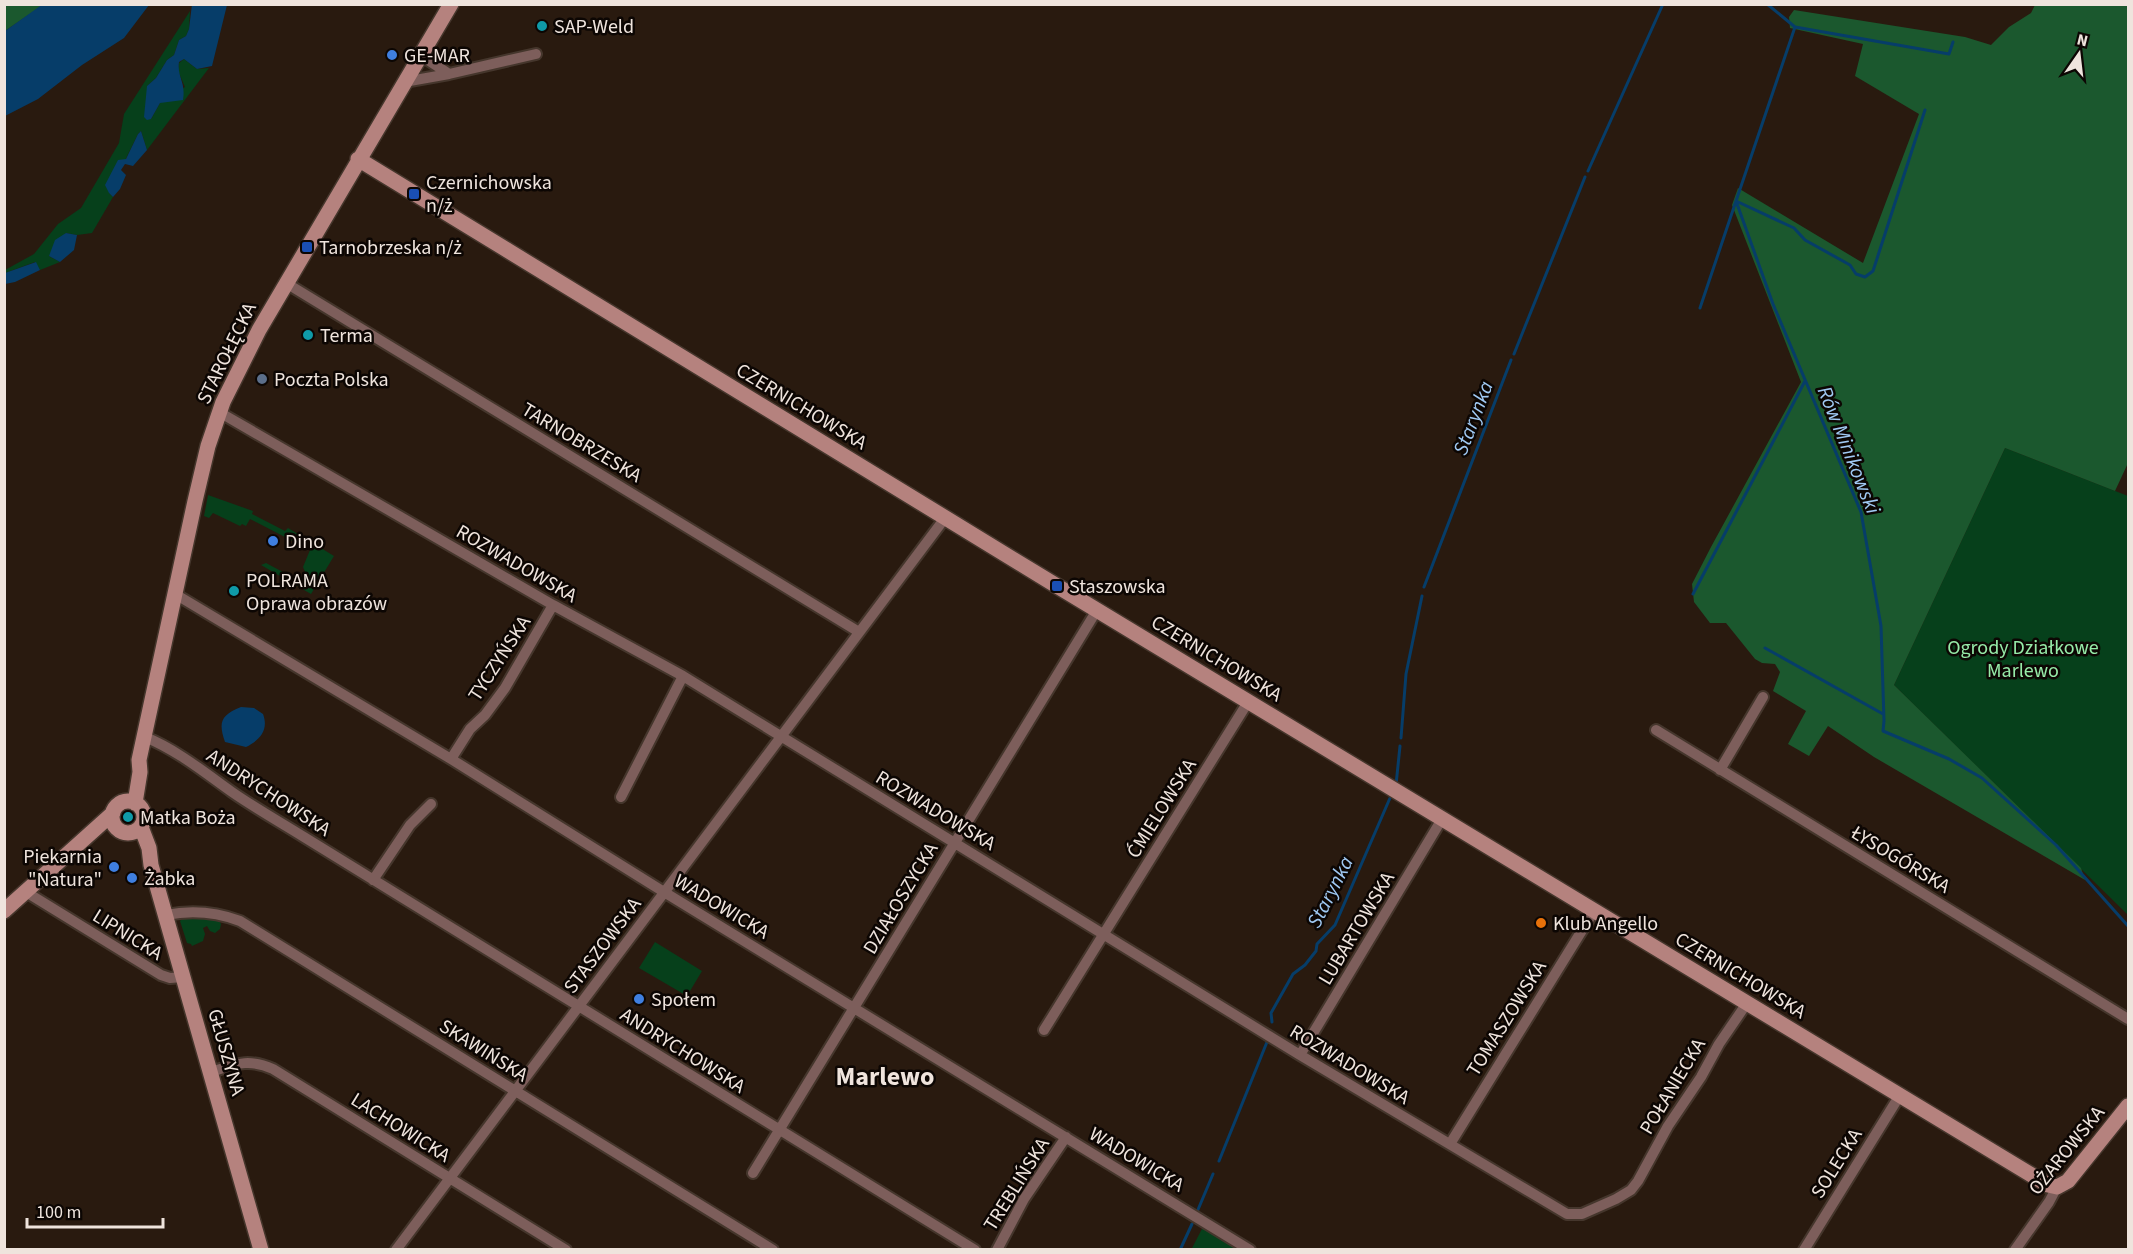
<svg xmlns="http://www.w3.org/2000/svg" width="2133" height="1254" font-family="'Source Sans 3',sans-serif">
<rect width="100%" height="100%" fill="#291a0f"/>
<path fill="#06401b" d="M190,11L189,29L186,36L179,40L174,55L167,60L156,78L147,86L151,119L160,103L185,87L178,71L179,63L184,59L197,69L209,68L147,150L141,131L138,134L109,193L113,197L92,233L77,235L66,233L49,256L60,262L40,270L35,262L5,273V270L34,254L58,224L81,208L119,143L124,114Z
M2005,448L2128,496V915L1894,685Z
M208,495L253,511L252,514L285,531L288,528L334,556L311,594L261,565L266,563L313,588L315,583L308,579L303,567L310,550L250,519L246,526L242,524L240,526L213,513L209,518L204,516Z
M184,917H217L221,924L220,929L215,933L210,931L207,926L203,928L205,934L203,941L192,946L191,944L187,943L180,921Z
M655,942L702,971L687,996L639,968Z
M1204,1225L1244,1250H1191Z"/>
<path fill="#1b582e" d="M5,5H43L5,31Z
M2035,5H2128V463L2115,491L2005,448L1894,685L2081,868L2085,880L1874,757L1828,726L1809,756L1788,744L1806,711L1773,691L1780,672L1775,664L1762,663L1755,659L1726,623H1710L1694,602L1692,584L1711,547L1801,382L1732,205L1738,188L1863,263L1919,114L1855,76L1863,44L1790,28L1789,17L1794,10L1965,37L1991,45L2009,27L2031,13Z"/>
<path fill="#063d69" d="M43,4L149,5L124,38L82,65L38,99L5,116V31Z
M192,4L227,5L212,66L197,69L184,59L179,62C177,78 186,81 183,100L160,103L151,119L147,120L144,117L147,86L156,78L167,60L174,55L179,40L186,36L189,29Z
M141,131L147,150L133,166L125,164L121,170L126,175L120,189L113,197L109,193L105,185L118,160L126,159L138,134Z
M66,233L77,235L74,250L60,262L49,256L55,240Z
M36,262L40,270L15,282L5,284V273Z
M241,707L254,708L263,714C269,730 260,740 246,747L225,742C218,722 221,715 241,707Z"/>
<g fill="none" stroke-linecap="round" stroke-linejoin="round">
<path stroke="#063d69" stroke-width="3" d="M1767,4L1795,27L1736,201L1773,304L1861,512L1881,626L1884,721L1883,731L1949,759L1982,778L2056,845L2128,926
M1795,27L1949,54L1953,42
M1588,171L1663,4
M1700,308L1736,201L1794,228L1805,240L1850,265L1856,274L1865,277L1873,271L1925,110
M1514,354L1585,177
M1424,587L1511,360
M1693,594L1805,381
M1765,648L1883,714
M1401,738L1406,674L1422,596
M1396,785L1400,746
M1272,1022L1271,1013L1293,974L1305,965L1316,951L1317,944L1335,925L1390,798
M1219,1161L1267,1042
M1197,1212L1213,1174
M1180,1250L1192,1224"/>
<g stroke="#45362c" stroke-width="14">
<path id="street" d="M424,49L428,60L449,74
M404,82L449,74L536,54
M286,283L859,632
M219,412L553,605L683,676L1300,1055L1567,1214H1582L1616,1199L1631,1190L1638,1181L1668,1126L1701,1077L1719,1044L1747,1003
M175,594L451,759L664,892L1250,1250
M1656,730L2128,1019
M145,737C177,750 204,772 232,792C255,808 280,822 304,837L975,1250
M451,759L470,729L485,715L505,688L553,605
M1720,770L1763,697
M621,797L683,676
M373,880L410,825L431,804
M26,892L161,975L170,978L183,977
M166,915C191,910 216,912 240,921L773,1250
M1044,1030L1248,702
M1300,1055L1442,819
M211,1072C236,1064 248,1058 273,1069L566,1250
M1450,1144L1594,911
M753,1173L1097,610
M396,1250L945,518
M997,1250L1024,1199L1066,1137
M1804,1250L1900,1095
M2015,1250L2049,1202L2057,1187"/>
</g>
<g stroke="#45362c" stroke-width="18">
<path id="secondary" d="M358,159L1057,586L2048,1185L2057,1187L2068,1181L2128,1106
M112 817a16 16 0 1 1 32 0a16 16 0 1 1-32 0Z
M135,803L140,772L139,760L195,501L208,446L223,402L259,330L451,4
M141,827L149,848L151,865L261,1250
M4,911L113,813"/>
</g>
<use href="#street" stroke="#7d5e5b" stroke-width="10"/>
<use href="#secondary" stroke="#b5827e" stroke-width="15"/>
</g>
<g fill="#0f9aa8" stroke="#0c0603" stroke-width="2">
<circle cx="542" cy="26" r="6"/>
<circle cx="308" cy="335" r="6"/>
<circle cx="234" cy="591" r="6"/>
<circle cx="128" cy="817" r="6"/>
</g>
<g fill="#3f7fe0" stroke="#0c0603" stroke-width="2">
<circle cx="392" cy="55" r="6"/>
<circle cx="273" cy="541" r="6"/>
<circle cx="114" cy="867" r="6"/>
<circle cx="132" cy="878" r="6"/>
<circle cx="639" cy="999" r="6"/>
</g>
<g fill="#1a4fb4" stroke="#0c0603" stroke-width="2">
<rect x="408" y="188" width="12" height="12" rx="3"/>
<rect x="301" y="241" width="12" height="12" rx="3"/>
<rect x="1051" y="580" width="12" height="12" rx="3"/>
</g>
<circle fill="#5c6f8a" stroke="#0c0603" stroke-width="2" cx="262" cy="379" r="6"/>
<circle fill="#e8710a" stroke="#0c0603" stroke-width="2" cx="1541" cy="923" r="6"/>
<g text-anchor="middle" stroke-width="5" stroke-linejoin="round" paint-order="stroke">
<g font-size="20" fill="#efe4dd" stroke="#0c0603" text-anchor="start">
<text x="554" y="33">SAP-Weld</text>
<text x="404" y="62">GE-MAR</text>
<text x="426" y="189">Czernichowska<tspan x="426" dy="23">n/ż</tspan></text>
<text x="319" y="254">Tarnobrzeska n/ż</text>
<text x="320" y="342">Terma</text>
<text x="274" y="386">Poczta Polska</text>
<text x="285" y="548">Dino</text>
<text x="246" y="587">POLRAMA<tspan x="246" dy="23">Oprawa obrazów</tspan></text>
<text x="1069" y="593">Staszowska</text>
<text x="140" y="824">Matka Boża</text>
<text x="102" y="863" text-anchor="end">Piekarnia<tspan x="102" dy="23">"Natura"</tspan></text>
<text x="144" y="885">Żabka</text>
<text x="1553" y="930">Klub Angello</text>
<text x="651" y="1006">Społem</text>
</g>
<g font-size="20" fill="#efe4dd" stroke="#0c0603">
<text transform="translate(226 353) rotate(-64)" y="7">STAROŁĘCKA</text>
<text transform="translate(802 406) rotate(31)" y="7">CZERNICHOWSKA</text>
<text transform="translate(582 442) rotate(31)" y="7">TARNOBRZESKA</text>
<text transform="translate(517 563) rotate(30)" y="7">ROZWADOWSKA</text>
<text transform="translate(499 658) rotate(-57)" y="7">TYCZYŃSKA</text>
<text transform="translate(1217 658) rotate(31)" y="7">CZERNICHOWSKA</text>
<text transform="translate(269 792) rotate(33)" y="7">ANDRYCHOWSKA</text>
<text transform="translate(1161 808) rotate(-58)" y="7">ĆMIELOWSKA</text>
<text transform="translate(936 810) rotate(31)" y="7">ROZWADOWSKA</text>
<text transform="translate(1901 859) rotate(31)" y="7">ŁYSOGÓRSKA</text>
<text transform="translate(900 898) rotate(-59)" y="7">DZIAŁOSZYCKA</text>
<text transform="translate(722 906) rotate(31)" y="7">WADOWICKA</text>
<text transform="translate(1356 928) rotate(-59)" y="7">LUBARTOWSKA</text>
<text transform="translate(128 934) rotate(32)" y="7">LIPNICKA</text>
<text transform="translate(602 945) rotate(-53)" y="7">STASZOWSKA</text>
<text transform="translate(1741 975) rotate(31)" y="7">CZERNICHOWSKA</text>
<text transform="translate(1506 1018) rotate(-58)" y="7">TOMASZOWSKA</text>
<text transform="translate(484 1050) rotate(32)" y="7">SKAWIŃSKA</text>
<text transform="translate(683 1050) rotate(32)" y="7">ANDRYCHOWSKA</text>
<text transform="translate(227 1052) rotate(74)" y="7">GŁUSZYNA</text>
<text transform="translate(1350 1064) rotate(31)" y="7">ROZWADOWSKA</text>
<text transform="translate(1672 1086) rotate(-59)" y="7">POŁANIECKA</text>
<text transform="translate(401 1127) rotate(32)" y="7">LACHOWICKA</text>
<text transform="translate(2066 1150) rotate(-51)" y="7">OŻAROWSKA</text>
<text transform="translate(1137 1159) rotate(31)" y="7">WADOWICKA</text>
<text transform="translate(1836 1163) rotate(-58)" y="7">SOLECKA</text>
<text transform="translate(1016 1184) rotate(-58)" y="7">TREBLIŃSKA</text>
</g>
<g font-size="20" fill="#96eba8" stroke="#0c0603">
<text x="2023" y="654">Ogrody Działkowe<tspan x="2023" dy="23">Marlewo</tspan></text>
</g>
<g font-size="21" font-style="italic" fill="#a0c9f3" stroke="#0c0603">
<text transform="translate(1473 418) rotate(-69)" y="7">Starynka</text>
<text transform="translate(1849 450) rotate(68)" y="7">Rów Minikowski</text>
<text transform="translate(1330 892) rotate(-63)" y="7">Starynka</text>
</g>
<g font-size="26" font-weight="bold" fill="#efe4dd" stroke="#0c0603">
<text x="885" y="1085">Marlewo</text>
</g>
</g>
<rect width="2133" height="1254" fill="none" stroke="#efe4dd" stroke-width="12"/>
<g transform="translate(2079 54) rotate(14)" stroke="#0c0603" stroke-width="4.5" paint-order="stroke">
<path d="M0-4.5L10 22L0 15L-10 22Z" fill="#efe4dd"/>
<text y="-9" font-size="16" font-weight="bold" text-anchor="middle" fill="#efe4dd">N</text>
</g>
<path d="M27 1218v9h136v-9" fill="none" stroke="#efe4dd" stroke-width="3"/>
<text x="36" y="1218" font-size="18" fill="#efe4dd" stroke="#0c0603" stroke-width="4.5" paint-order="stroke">100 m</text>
</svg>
